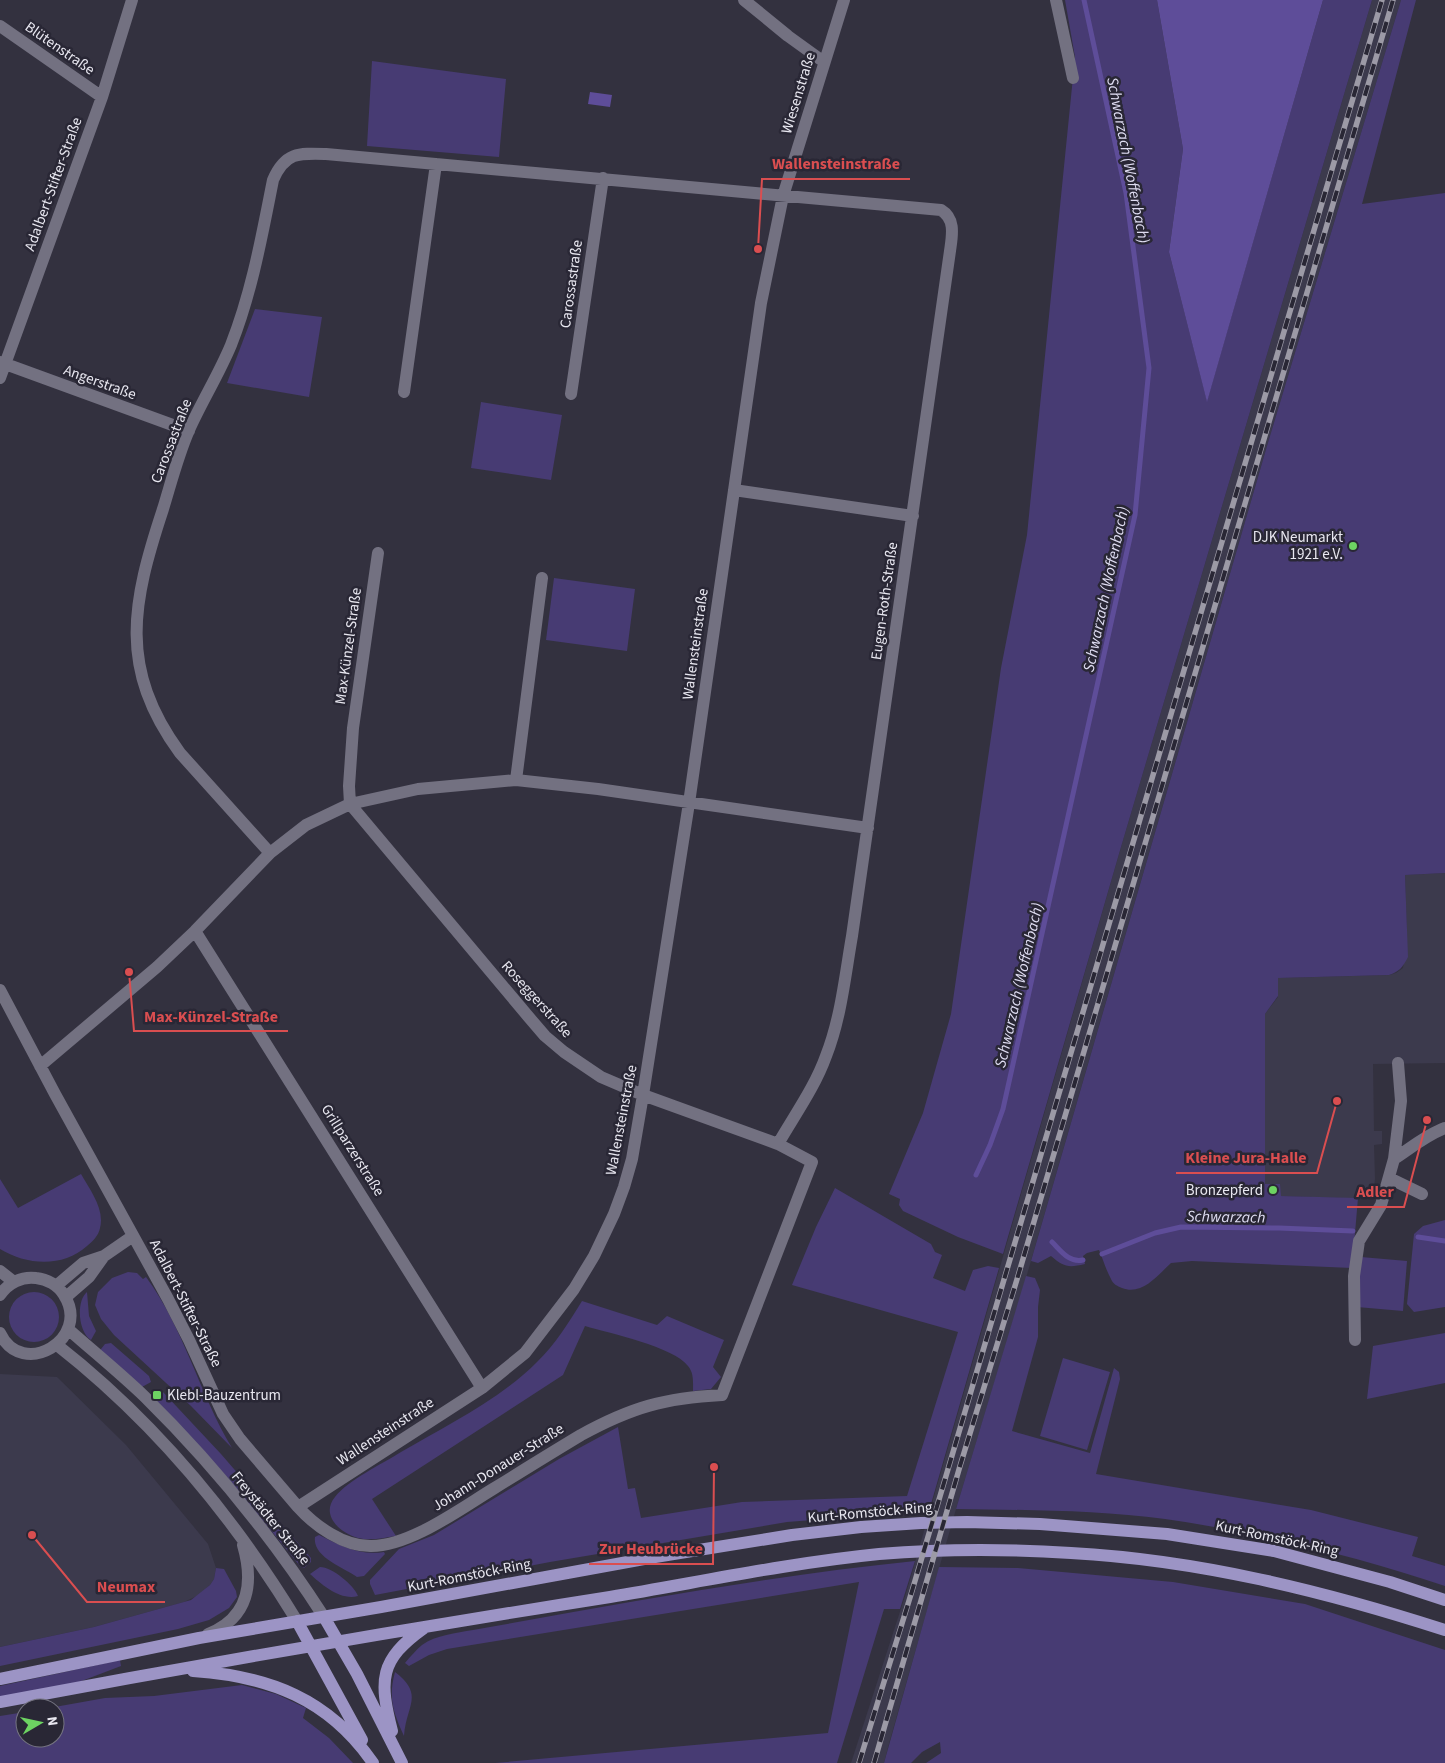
<svg xmlns="http://www.w3.org/2000/svg" width="1445" height="1763" font-family="'Source Sans 3',sans-serif">
<rect width="100%" height="100%" fill="#33313f"/>
<path fill="#3c3a4d" d="M1372,0H1401L1267,446L1026,1278L956,1509L890,1740L884,1763H851L907,1590L1121,847Z
M1445,873V1063L1373,1064L1374,1131H1382V1144L1374,1145L1375,1178L1373,1199L1281,1196L1265,1184V1014L1278,997V978L1389,975L1396,973L1403,968L1407,936L1405,875Z
M0,1374L57,1377L126,1445L208,1544L216,1568L214,1579L210,1585L199,1595L184,1602L94,1627L0,1647Z"/>
<path fill="#473b73" d="M1065,0H1157L1183,149L1169,252L1207,401L1323,0H1372L1121,847L1003,1254L958,1237L903,1211L899,1205L900,1199L889,1194L923,1113L951,1014L1001,668L1027,535L1075,57Z
M1401,0H1416L1362,204L1445,193V873L1405,875L1408,957C1403,967 1399,972 1389,975L1278,978V996L1265,1014V1184H1280L1281,1196L1358,1198L1352,1268L1192,1261L1171,1263C1158,1275 1142,1296 1122,1288C1117,1286 1113,1284 1111,1279C1106,1270 1103,1259 1099,1250L1087,1253L1083,1256L1085,1264C1068,1268 1064,1267 1051,1256L1038,1263L1031,1261L1267,446Z
M372,61L506,79L499,157L367,146Z
M255,309L322,317L309,397L227,383Z
M481,402L562,415L551,480L471,468Z
M554,578L635,589L627,651L546,640Z
M81,1174C90,1190 105,1209 100,1228C99,1235 92,1242 87,1246C63,1268 26,1265 0,1249V1179L18,1208Z
M835,1188L931,1244L935,1252L942,1255L933,1278L965,1291L973,1270L988,1266L999,1268L929,1511L787,1522L550,1562L375,1595L370,1584V1580L399,1549L434,1535L559,1459L618,1427L628,1489L635,1488L641,1518L742,1502L907,1496L958,1332L792,1285L816,1227Z
M1445,1220V1307L1414,1312L1407,1304L1414,1234L1423,1226Z
M1361,1257L1407,1261L1403,1311L1357,1307Z
M128,1272L137,1273L143,1279L146,1277C184,1328 199,1393 232,1448L191,1406L114,1335L101,1319L95,1305L98,1292L112,1278Z
M1026,1276L1035,1278L1040,1290L1038,1307V1337L1012,1431L1090,1453L1114,1368L1119,1372L1120,1379L1096,1474L1311,1510L1418,1537L1412,1556L1445,1566V1586C1354,1555 1260,1533 1165,1519C1096,1510 1025,1510 956,1509Z
M9 1317a25 25 0 1 1 50 0a25 25 0 1 1-50 0Z
M87,1292L89,1316L96,1331L91,1340C78,1332 76,1301 87,1292Z
M582,1301L657,1325L667,1316L724,1340L713,1367L721,1377L711,1389L693,1391C693,1382 694,1373 688,1366C674,1347 609,1333 585,1326L563,1375L372,1499L396,1536C383,1538 370,1541 358,1538C340,1533 320,1515 335,1497C348,1480 382,1464 401,1452C444,1427 502,1398 537,1362C555,1345 569,1322 582,1301Z
M1445,1333V1383L1367,1399L1373,1346Z
M111,1343L149,1376L151,1382L142,1387L101,1351V1349L105,1344Z
M1063,1358L1110,1372L1087,1450L1040,1436Z
M163,1392L221,1454L311,1558V1562L304,1568L300,1566L229,1479L156,1400V1396L159,1393Z
M319,1535C340,1545 359,1556 384,1552L385,1554L364,1576L357,1577C344,1568 312,1557 315,1537Z
M915,1561L900,1609H884L837,1763H495L828,1733L859,1582L447,1649L429,1655L409,1666L405,1663C410,1657 416,1650 422,1645C436,1635 456,1633 473,1630C620,1604 767,1576 915,1561Z
M320,1567C332,1567 354,1585 358,1596C341,1601 322,1585 310,1574Z
M939,1567L1018,1568L1173,1582L1305,1604L1445,1650V1763H926L941,1753L940,1742L922,1752L911,1763H884Z
M216,1568L224,1569L236,1591L237,1597L229,1608L209,1620L178,1629L0,1666V1647L94,1627L191,1600L210,1585L214,1579Z
M120,1660L121,1666L79,1682L0,1697V1686Z
M395,1672C425,1695 406,1705 404,1736C393,1712 388,1698 395,1672Z
M242,1685L276,1694L306,1708L303,1718L329,1738L353,1763H0V1716L25,1712V1738H55V1708H49L105,1698L154,1696Z"/>
<path fill="#5e4d99" d="M1157,0H1323L1207,402L1169,252L1183,149Z
M590,92L612,95L610,107L588,104Z"/>
<g fill="none" stroke-linecap="round" stroke-linejoin="round">
<path stroke="#5e4d99" stroke-width="5" d="M976,1175L990,1145L1003,1109L1135,515L1149,368L1126,193L1084,0
M1418,1237L1445,1241
M1052,1242C1061,1251 1069,1263 1083,1260
M1102,1254L1155,1233L1181,1227L1279,1228L1353,1231"/>
<path stroke="#737181" stroke-width="12" d="M744,0L788,36L824,62
M1056,0L1073,78
M0,26L102,97
M0,362L189,431
M0,378L102,97L132,0
M404,392L436,164
M571,394L603,178
M734,490L913,516
M516,780L542,578
M270,853L180,753C118,668 132,603 163,509C171,483 178,455 189,430C202,401 219,374 231,345C252,292 262,235 273,180C285,152 299,153 326,154L941,210C956,219 952,236 950,251L852,936C845,976 841,1018 826,1056C815,1087 794,1116 778,1144
M195,931L482,1388
M0,990L55,1094L168,1299L189,1340L223,1414L240,1439L298,1507C315,1526 343,1546 370,1546C409,1547 460,1509 493,1489C522,1471 551,1453 581,1435C632,1407 665,1398 722,1395L812,1162L778,1144L643,1095L601,1077L564,1052L545,1036L527,1015L350,804L349,786L353,728L378,553
M40,1066L157,967L195,931L270,853L306,825L350,804L418,789L516,780L598,789L868,828
M1394,1159C1411,1148 1426,1135 1445,1128
M1389,1178L1422,1194
M0,1271L14,1282
M56,1286L83,1263L104,1256L133,1236
M0,1295C8,1283 22,1276 36,1278C47,1279 58,1285 64,1295C92,1339 22,1380 0,1333
M66,1297L89,1277L104,1256
M68,1329C94,1352 120,1373 145,1397C212,1463 273,1538 324,1617
M1355,1340L1354,1276L1359,1241L1381,1205L1394,1159L1401,1101L1398,1063
M57,1345C154,1421 233,1516 297,1621
M298,1507L482,1388L525,1353L574,1289L594,1256L614,1214L624,1187L632,1159L643,1095L689,803L761,303L783,196L844,0
M208,1634C249,1618 254,1583 243,1545"/>
<path stroke="#9c94c5" stroke-width="12" d="M324,1617L357,1674L402,1763
M297,1621L362,1740
M193,1671C269,1676 329,1699 373,1763
M0,1679L199,1638L381,1607L655,1557L792,1535L861,1527L921,1523L967,1522L1040,1524L1167,1534L1274,1551L1390,1582L1445,1600
M0,1702C203,1664 406,1629 610,1597C700,1582 789,1563 879,1554C942,1549 1008,1549 1071,1553C1199,1560 1324,1591 1445,1630
M392,1731C379,1680 379,1660 424,1628"/>
<g stroke="#9c9aa6" stroke-width="5.5">
<path id="rail" d="M859,1763L912,1591L1382,0
M874,1763L960,1466L1018,1276L1393,0"/>
</g>
<use href="#rail" stroke="#292735" stroke-width="4" stroke-dasharray="11" stroke-linecap="butt"/>
</g>
<g fill="#6dd362" stroke="#292735" stroke-width="2">
<circle cx="1353" cy="546" r="5"/>
<circle cx="1273" cy="1190" r="5"/>
<rect x="152" y="1390" width="10" height="10" rx="2.5"/>
</g>
<g text-anchor="middle" stroke-width="5" stroke-linejoin="round" paint-order="stroke">
<g font-size="15" fill="#e8e7f0" stroke="#292735">
<text transform="translate(60 48) rotate(35)" y="5">Blütenstraße</text>
<text transform="translate(798 93) rotate(-73)" y="5">Wiesenstraße</text>
<text transform="translate(53 184) rotate(-70)" y="5">Adalbert-Stifter-Straße</text>
<text transform="translate(571 284) rotate(-82)" y="5">Carossastraße</text>
<text transform="translate(100 382) rotate(20)" y="5">Angerstraße</text>
<text transform="translate(171 441) rotate(-69)" y="5">Carossastraße</text>
<text transform="translate(884 601) rotate(-82)" y="5">Eugen-Roth-Straße</text>
<text transform="translate(695 644) rotate(-82)" y="5">Wallensteinstraße</text>
<text transform="translate(348 646) rotate(-82)" y="5">Max-Künzel-Straße</text>
<text transform="translate(537 999) rotate(48)" y="5">Roseggerstraße</text>
<text transform="translate(621 1120) rotate(-79)" y="5">Wallensteinstraße</text>
<text transform="translate(353 1150) rotate(58)" y="5">Grillparzerstraße</text>
<text transform="translate(186 1303) rotate(63)" y="5">Adalbert-Stifter-Straße</text>
<text transform="translate(385 1431) rotate(-33)" y="5">Wallensteinstraße</text>
<text transform="translate(498 1467) rotate(-32)" y="5">Johann-Donauer-Straße</text>
<text transform="translate(870 1512) rotate(-5)" y="5">Kurt-Romstöck-Ring</text>
<text transform="translate(271 1518) rotate(51)" y="5">Freystädter Straße</text>
<text transform="translate(1277 1538) rotate(12)" y="5">Kurt-Romstöck-Ring</text>
<text transform="translate(469 1575) rotate(-11)" y="5">Kurt-Romstöck-Ring</text>
</g>
<g font-size="15" fill="#e8e7f0" stroke="#292735" text-anchor="end">
<text x="1343" y="542">DJK Neumarkt<tspan x="1343" dy="17">1921 e.V.</tspan></text>
<text x="1263" y="1195">Bronzepferd</text>
<text x="167" y="1400" text-anchor="start">Klebl-Bauzentrum</text>
</g>
<g font-size="16" font-style="italic" fill="#dfddf2" stroke="#292735">
<text transform="translate(1129 160) rotate(79)" y="6">Schwarzach (Woffenbach)</text>
<text transform="translate(1105 589) rotate(-78)" y="6">Schwarzach (Woffenbach)</text>
<text transform="translate(1018 985) rotate(-77)" y="6">Schwarzach (Woffenbach)</text>
<text transform="translate(1226 1216) rotate(1)" y="6">Schwarzach</text>
</g>
</g>
<path fill="none" stroke="#da4e50" stroke-width="2" d="M758 249L762 179H910M129 972L134 1031H288M1337 1101L1317 1173H1176M1427 1120L1404 1207H1347M714 1467L713 1564H589M32 1535L87 1602H165"/>
<g fill="#da4e50" stroke="#292735" stroke-width="2">
<circle cx="758" cy="249" r="5"/>
<circle cx="129" cy="972" r="5"/>
<circle cx="1337" cy="1101" r="5"/>
<circle cx="1427" cy="1120" r="5"/>
<circle cx="714" cy="1467" r="5"/>
<circle cx="32" cy="1535" r="5"/>
</g>
<g font-size="16" text-anchor="middle" font-weight="bold" fill="#da4e50" stroke="#292735" stroke-width="5" stroke-linejoin="round" paint-order="stroke">
<text x="836" y="169">Wallensteinstraße</text>
<text x="211" y="1022">Max-Künzel-Straße</text>
<text x="1246" y="1163">Kleine Jura-Halle</text>
<text x="1375" y="1197">Adler</text>
<text x="651" y="1554">Zur Heubrücke</text>
<text x="126" y="1592">Neumax</text>
</g>
<g transform="translate(40 1723) rotate(81)"><circle r="24" fill="#292735" stroke="#757480"/>
<path d="M0-4L9 19L0 12L-9 19Z" fill="#6dd362"/>
<text y="-8" font-size="14" font-weight="bold" text-anchor="middle" fill="#e8e7f0">N</text>
</g>
</svg>
